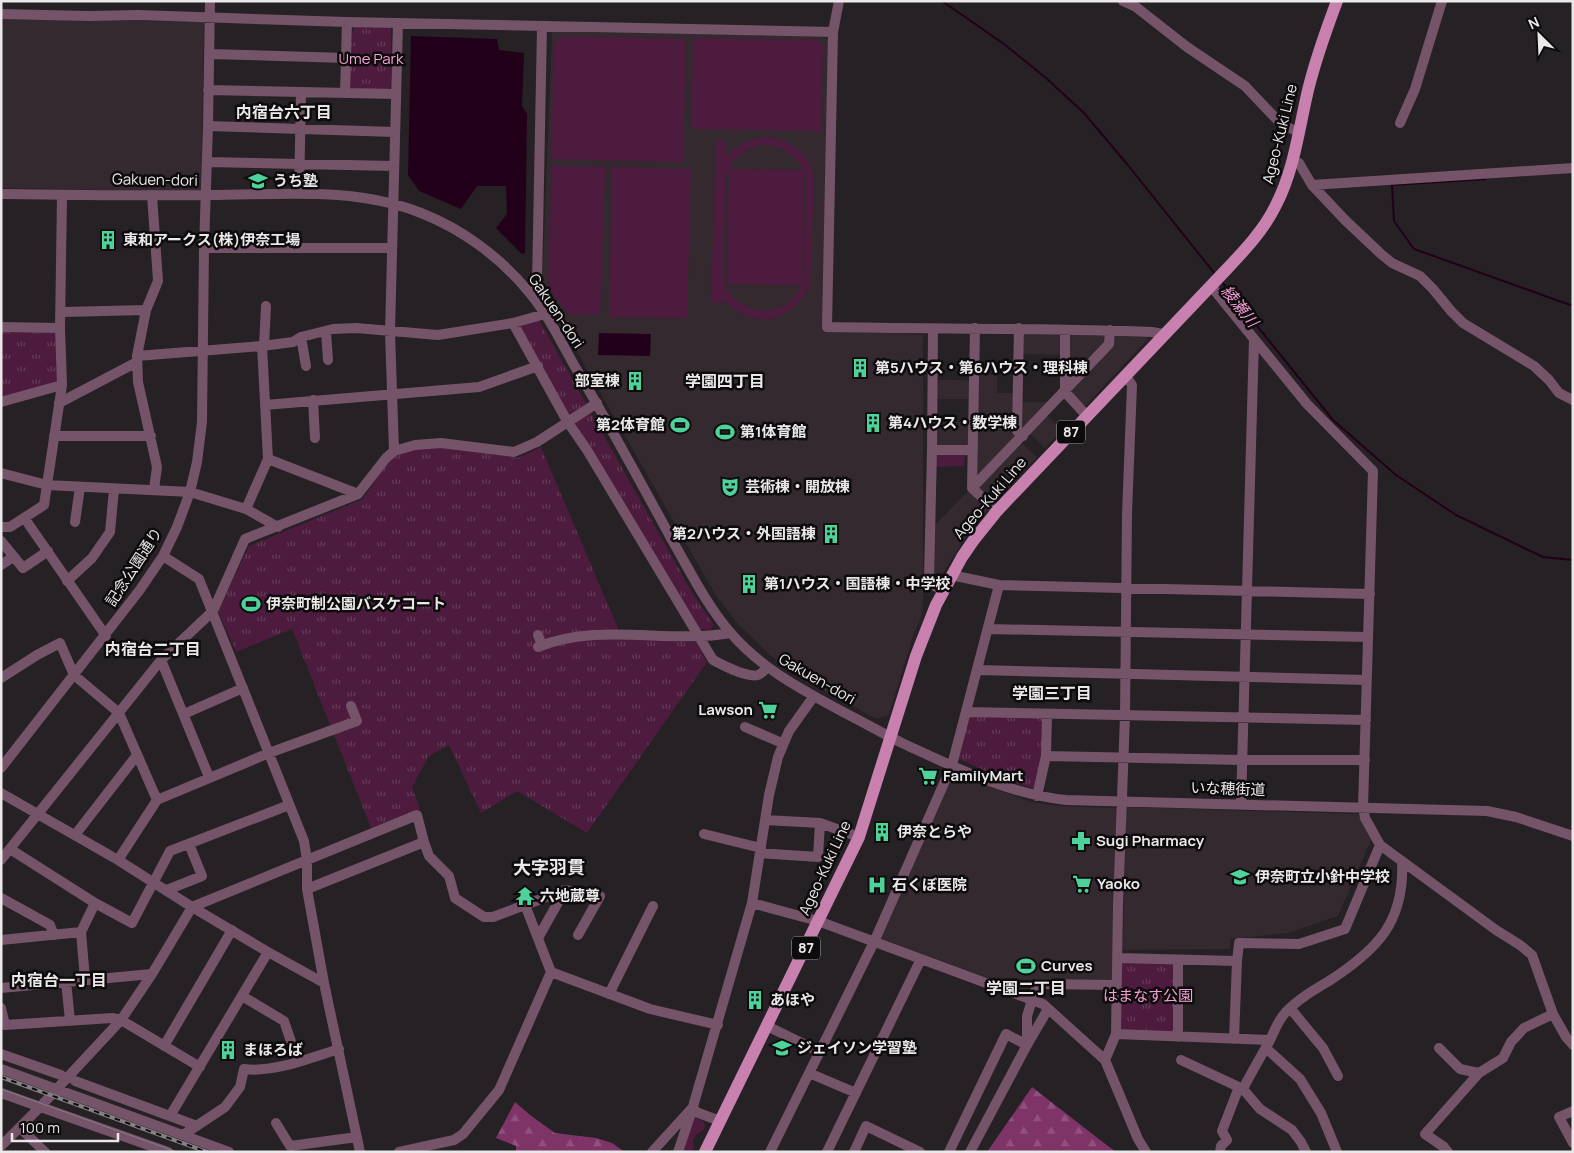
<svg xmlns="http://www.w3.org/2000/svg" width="1574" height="1153" font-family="Manrope,'Noto Sans JP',sans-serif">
<defs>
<pattern id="forest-firs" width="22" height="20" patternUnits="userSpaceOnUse" patternTransform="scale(1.25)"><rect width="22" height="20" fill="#7f3468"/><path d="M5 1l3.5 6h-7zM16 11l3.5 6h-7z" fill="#91517e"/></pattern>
<pattern id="park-tufts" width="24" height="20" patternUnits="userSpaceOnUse" patternTransform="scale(1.25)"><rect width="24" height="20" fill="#4c1b3d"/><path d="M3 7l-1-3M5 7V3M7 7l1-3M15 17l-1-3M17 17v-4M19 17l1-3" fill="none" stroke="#663c59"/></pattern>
</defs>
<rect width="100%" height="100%" fill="#252124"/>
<path fill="#33292f" d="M1,19L204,22L201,192L1,188Z
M552,30L825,37L829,41L823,330L923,335V575L924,585L922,615L914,633L889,715L877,719L807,682L772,657L738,624L715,594L542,290Z
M1024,332L1060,333L1062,335V355L1023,354Z
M1071,333L1107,334L1106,343L1093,358L1068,357V336Z
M1116,335H1147L1148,339L1086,405H1082L1070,391Z
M978,374L997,375V393H1016L1015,438L980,477L976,475Z
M936,380H972L971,399H935Z
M1022,402H1051L1026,428L1022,427Z
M1047,415L1062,430L1045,448L1029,433Z
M935,422H971L969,447H937L934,444Z
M1021,443L1037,457L995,502H991L978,487Z
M969,490L988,509L963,541L943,573H932L933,527Z
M954,774L1031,802L1058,806L1116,808L1118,810L1114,979L1112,982L1032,979L1027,992L880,938L952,775Z
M1126,807L1358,814L1372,838L1338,916L1288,933L1230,939V949L1123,950Z"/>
<path fill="#4c1b3d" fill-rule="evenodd" d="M562,36L686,39L683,162L551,159L554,44Z
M693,38L817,40L823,45L821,131L691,129Z
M766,137C790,139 809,153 814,178L810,285C792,323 751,332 723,298L722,304L711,302L716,141L725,140V158C737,145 748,138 766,137ZM760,145C779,145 795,152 803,170L729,169C735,156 746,149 760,145ZM729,169L727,284L801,285C797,298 783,309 770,310C752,313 732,303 726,286C721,273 724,258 724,244C724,222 725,201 725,179ZM804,174L806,180L803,281L802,284Z
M552,166L605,167L600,315L568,314L548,288Z
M612,167L691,169L687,318L609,317Z
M968,453L969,456H965L964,466L935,467V454Z
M693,1116L704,1122L705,1127L703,1131L698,1133L693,1140L694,1148L692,1152H681Z"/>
<path fill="url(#forest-firs)" d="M1032,1087L1104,1143L1116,1152H987Z
M515,1102L530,1115L555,1133L596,1138L612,1143L625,1152H516V1146L496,1138Z"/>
<path fill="url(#park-tufts)" d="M355,26L391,27V85L389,90L352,89L349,86L352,33Z
M539,320L587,405L569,417L519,326Z
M1,327L60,328L62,385L1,402Z
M590,411L693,594L714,625L710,630L698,629L574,421Z
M445,446L518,458L541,447L622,638L697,642L707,662L587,833L517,791L481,813L449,745L429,756L412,787L420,809L371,828L292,629L236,652L218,611L249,546L363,499L390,458L399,453L415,449Z
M971,715L1042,717L1044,757L1036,787L1032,788L1005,780L959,759L957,755L967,717Z
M1121,962H1174L1175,1029L1172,1033L1121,1031L1119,1028Z"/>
<path fill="#230019" d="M411,36L497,39L499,50L524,53L522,106L527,114L525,253L522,254L496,228L507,214L506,186H477L461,209L419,191L408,175Z
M599,333L651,334L650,356L598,355Z"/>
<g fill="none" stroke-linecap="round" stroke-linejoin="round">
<path stroke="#230019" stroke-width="2" d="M942,1L1004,44L1046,78L1084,113L1127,164L1215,274
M1486,179L1392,185L1394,221L1414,249L1573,306
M1221,281L1333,420L1396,475L1456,515L1543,557L1573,560"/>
<path stroke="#755368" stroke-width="10" d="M839,1L833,32L827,327C936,329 1044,328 1152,332L1163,334
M1123,1L1136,7L1187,47L1245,86L1282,125L1299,132
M1,14L89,16L138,15L347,22L833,32
M209,54L346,58
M208,90L396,94
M345,93L347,22
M1400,123L1415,89L1442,1
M208,126L395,132
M1292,160L1299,163L1312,185L1345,220L1381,254L1392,263L1420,276L1433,289L1451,311L1463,323L1534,366L1549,380L1559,393L1573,400
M207,162L394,166
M1312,185L1573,168
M1,194C70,195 140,196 209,195C279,195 354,186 421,213C462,229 500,257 528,291C547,313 560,340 574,365C608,422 640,481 672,540C690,571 706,604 729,631C760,668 801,689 843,712C863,722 882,733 902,743C954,767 1008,794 1066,800L1487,811L1516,817L1573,836
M299,194L301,93
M152,195L158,281L146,310L137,356L138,382L157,467L154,489
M204,248H391
M1211,286L1307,404L1373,471L1363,807L1365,818L1380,845L1496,930L1520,945L1532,955L1553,1014L1566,1037L1573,1045
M529,292L537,284L542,26
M62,312L146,310
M513,323L567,421L587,450L713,660C723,665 746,678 758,675C761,674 765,670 767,668
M1,327L60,328
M1019,328L1017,431L1023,436
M933,329L932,450L929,579L933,585L943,591
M1065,330V392L1087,416
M326,332L328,360
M301,337L306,366
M264,346L266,306
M137,356L262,346L293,342L301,337L333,329L356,328L438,335L513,323L545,314
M313,400L315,438
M1,402L62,385
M59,403L137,362
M265,405L479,387L538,366
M54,436H151
M932,450H973
M394,451L390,332L398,23
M268,459L358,494
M1,473L47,485L190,492L246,509L278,527
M972,488L1109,344L1110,330
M972,488L975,328
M972,488L997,511
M246,509L268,459L262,346
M25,519L106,636
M75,522L80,487
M1,527H10L44,505L62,385L60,328L62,195
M1,541L23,568L48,551
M163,556L199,579L304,841L307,860V889L324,983L360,1152
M1,565L13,557
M951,575L999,585L1370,594
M67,581L92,558L110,532L114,489
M988,629L1368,637
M538,635L542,645
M538,647C600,622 667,644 731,633
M161,660L209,777
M977,670L1366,680
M1,678L37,655L60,643L74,675L119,713L157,800
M966,712L1366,720
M184,714L243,688
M745,727L782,743
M1046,756L1243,760H1365
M1,768L139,591L163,556L177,527L190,492L197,462L202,422L204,248L208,126L210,1
M1,793L118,860L192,907L268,952L324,983
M1037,796L1046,756L1047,714
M1241,804L1254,339
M820,823L859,837
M704,834L761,848
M75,835L137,755
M424,842L429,856L449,876L455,898L484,917H493L565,890L600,896L578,935
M10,849L95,903L132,923L170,851L289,805
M760,853L818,857L820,823L765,820
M1,860L161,660L213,611L245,539L358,494L386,458L394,451L415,445L441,443L514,452L537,442L597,403
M118,860L157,800L269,753L357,721L351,706
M167,890L202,876L189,844
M1,898L50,925L54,935
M752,903L818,921L1043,1004L1105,1060L1138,1139L1146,1152
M538,938L565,890
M1,940L81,932
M1118,958L1237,961
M551,972L650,1009L718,1025
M85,979L81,932L95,903
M66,981L70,1021
M1,988L152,974
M609,994L653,906
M242,996L284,1021L298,1062
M1,1008L5,1025L112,1018L121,1020L200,1067
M1290,1008L1323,1048L1338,1076
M767,1026L820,1052
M1116,1034L1270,1040
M1178,1037V960
M1234,1039L1237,961L1239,943L1299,944L1345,929L1380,845
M164,1046L232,930
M1266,1048L1300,1079L1321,1113L1337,1152
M1439,1048L1460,1069L1479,1073
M1,1054L61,1075
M1105,1060L1116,1034L1118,906L1125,716L1127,514L1132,385L1125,375
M1181,1060L1243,1089L1260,1109L1292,1130L1301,1142L1306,1152
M1,1069L229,1152
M809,1073L856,1093
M75,1081L197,1126
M1243,1089C1251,1073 1260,1058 1269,1042C1275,1031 1277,1021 1286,1012C1298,999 1314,990 1329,981C1377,950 1405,922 1402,861
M1,1093L168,1152
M1573,1111L1559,1117L1573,1143
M170,1116L268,952
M720,1121L696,1112L693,1107L694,1103L752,903L769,795L778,757L789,731L814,696
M276,1123L290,1146L357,1137
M20,1128L45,1152
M183,1135L225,1107L240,1087L244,1069C273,1073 310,1058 339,1049
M1,1146L40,1107L121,1020L152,974L192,907L417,815L424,842L307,889
M399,1152L454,1140L463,1134L499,1090L551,972L525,905
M652,1152L693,1107
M678,1152L692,1110
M770,1152L874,942L952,765L999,585
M827,1152L921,959
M854,1152L866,1126L920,1152
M949,1152L1006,1034L1027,1045L1048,1009
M970,1152L1027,1045V1016L1037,984L1116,985
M1220,1152L1221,1146L1227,1140L1222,1131L1239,1087
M1448,1152L1444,1147L1425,1134L1479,1073L1503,1058L1511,1042L1524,1028L1553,1014"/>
<path stroke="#c881ae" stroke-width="12" d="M705,1152L859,837L916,656L936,605L962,557L973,541L997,511L1225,271C1244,251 1264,230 1276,205C1293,172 1298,135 1306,99C1313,66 1325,33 1337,1"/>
<path stroke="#837f82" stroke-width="1" d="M1,1089L177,1152"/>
<g stroke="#837f82" stroke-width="4">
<path id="rail" d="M1,1077L207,1152"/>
</g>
<use href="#rail" stroke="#0d0b0c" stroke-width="2" stroke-dasharray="5.5" stroke-linecap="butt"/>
</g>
<defs>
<g id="school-bare" transform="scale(1.5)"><path d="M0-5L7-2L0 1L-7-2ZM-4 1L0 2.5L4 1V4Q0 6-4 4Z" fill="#4dd39a" stroke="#0d0b0c" stroke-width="2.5" paint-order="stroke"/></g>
<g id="building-bare" transform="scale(1.5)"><path d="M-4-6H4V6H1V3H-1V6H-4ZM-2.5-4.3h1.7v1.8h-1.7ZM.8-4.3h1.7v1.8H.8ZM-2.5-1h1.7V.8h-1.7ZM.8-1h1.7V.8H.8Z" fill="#4dd39a" stroke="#0d0b0c" stroke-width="2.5" paint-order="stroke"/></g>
<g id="stadium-bare" transform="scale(1.5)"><path d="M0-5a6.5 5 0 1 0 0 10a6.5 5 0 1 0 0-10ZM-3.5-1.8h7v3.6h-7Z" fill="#4dd39a" stroke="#0d0b0c" stroke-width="2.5" paint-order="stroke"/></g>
<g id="theatre-bare" transform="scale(1.5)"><path d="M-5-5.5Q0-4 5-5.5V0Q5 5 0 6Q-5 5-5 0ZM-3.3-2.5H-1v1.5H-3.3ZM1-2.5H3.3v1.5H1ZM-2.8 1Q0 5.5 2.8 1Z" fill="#4dd39a" stroke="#0d0b0c" stroke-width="2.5" paint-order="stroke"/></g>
<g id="supermarket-bare" transform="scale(1.5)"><path d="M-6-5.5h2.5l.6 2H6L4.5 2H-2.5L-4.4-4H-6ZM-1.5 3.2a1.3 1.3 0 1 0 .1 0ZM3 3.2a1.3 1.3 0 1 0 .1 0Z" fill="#4dd39a" stroke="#0d0b0c" stroke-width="2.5" paint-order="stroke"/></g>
<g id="pharmacy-bare" transform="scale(1.5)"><path d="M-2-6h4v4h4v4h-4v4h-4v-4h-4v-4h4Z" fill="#4dd39a" stroke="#0d0b0c" stroke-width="2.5" paint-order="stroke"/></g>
<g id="hospital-bare" transform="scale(1.5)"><path d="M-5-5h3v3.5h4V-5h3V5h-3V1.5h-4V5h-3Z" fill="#4dd39a" stroke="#0d0b0c" stroke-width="2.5" paint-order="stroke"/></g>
<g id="temple-bare" transform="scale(1.5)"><path d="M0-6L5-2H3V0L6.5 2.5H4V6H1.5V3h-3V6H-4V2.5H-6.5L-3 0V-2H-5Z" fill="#4dd39a" stroke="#0d0b0c" stroke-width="2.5" paint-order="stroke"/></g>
</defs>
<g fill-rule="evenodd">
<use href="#school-bare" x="258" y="181"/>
<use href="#building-bare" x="108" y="240"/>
<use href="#building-bare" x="860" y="368"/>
<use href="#building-bare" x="635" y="381"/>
<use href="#building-bare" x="873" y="423"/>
<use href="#stadium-bare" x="680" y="425"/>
<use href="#stadium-bare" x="725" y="432"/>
<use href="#theatre-bare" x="730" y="487"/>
<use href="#building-bare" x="831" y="534"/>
<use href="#building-bare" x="749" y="584"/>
<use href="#stadium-bare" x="251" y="604"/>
<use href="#supermarket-bare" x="768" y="710"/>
<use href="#supermarket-bare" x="928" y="776"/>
<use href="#building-bare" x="882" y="832"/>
<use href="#pharmacy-bare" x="1081" y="841"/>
<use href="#school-bare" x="1240" y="877"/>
<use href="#supermarket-bare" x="1082" y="884"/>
<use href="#hospital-bare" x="877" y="885"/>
<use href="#temple-bare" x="525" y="896"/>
<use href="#stadium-bare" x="1026" y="966"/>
<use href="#building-bare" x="755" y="1000"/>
<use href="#school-bare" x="782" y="1048"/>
<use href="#building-bare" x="228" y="1050"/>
</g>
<g text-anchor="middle" stroke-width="5" stroke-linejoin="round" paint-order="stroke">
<g fill="#0d0b0c" stroke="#a8a6a7" stroke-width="1">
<rect x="1057" y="420.5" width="28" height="23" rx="4"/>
<rect x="792" y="936.5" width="28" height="23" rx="4"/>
</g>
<g font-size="14" font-weight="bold" fill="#ebe8ea">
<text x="1071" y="437">87</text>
<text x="806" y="953">87</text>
</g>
<g font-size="15" fill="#f5a0d6" stroke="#0d0b0c">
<text x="371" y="64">Ume Park</text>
<text x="1148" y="1001">はまなす公園</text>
</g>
<g font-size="15" fill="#ebe8ea" stroke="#0d0b0c">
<text transform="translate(1280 134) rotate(-76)" y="5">Ageo-Kuki Line</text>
<text transform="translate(155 180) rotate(1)" y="5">Gakuen-dori</text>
<text transform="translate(556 311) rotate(56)" y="5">Gakuen-dori</text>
<text transform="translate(990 498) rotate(-49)" y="5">Ageo-Kuki Line</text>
<text transform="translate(134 567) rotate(-57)" y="5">記念公園通り</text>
<text transform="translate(817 679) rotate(30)" y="5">Gakuen-dori</text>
<text transform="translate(1228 789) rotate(2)" y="5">いな穂街道</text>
<text transform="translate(825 868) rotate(-65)" y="5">Ageo-Kuki Line</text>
</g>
<g font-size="15" font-weight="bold" fill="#ebe8ea" stroke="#0d0b0c" text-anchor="start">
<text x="273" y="186">うち塾</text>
<text x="123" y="245">東和アークス(株)伊奈工場</text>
<text x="875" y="373">第5ハウス・第6ハウス・理科棟</text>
<text x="620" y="386" text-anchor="end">部室棟</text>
<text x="888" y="428">第4ハウス・数学棟</text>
<text x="665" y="430" text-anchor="end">第2体育館</text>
<text x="740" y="437">第1体育館</text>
<text x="745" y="492">芸術棟・開放棟</text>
<text x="816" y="539" text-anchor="end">第2ハウス・外国語棟</text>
<text x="764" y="589">第1ハウス・国語棟・中学校</text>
<text x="266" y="609">伊奈町制公園バスケコート</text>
<text x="753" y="715" text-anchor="end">Lawson</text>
<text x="943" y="781">FamilyMart</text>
<text x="897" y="837">伊奈とらや</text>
<text x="1096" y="846">Sugi Pharmacy</text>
<text x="1255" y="882">伊奈町立小針中学校</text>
<text x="1097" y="889">Yaoko</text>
<text x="892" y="890">石くぼ医院</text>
<text x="540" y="901">六地蔵尊</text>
<text x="1041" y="971">Curves</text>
<text x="770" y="1005">あほや</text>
<text x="797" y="1053">ジェイソン学習塾</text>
<text x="243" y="1055">まほろば</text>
</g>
<g font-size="16" font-weight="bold" fill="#ebe8ea" stroke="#0d0b0c">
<text x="284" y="118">内宿台六丁目</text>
<text x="725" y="387">学園四丁目</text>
<text x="153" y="655">内宿台二丁目</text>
<text x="1052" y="699">学園三丁目</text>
<text x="59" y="986">内宿台一丁目</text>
<text x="1026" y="994">学園二丁目</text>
</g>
<g font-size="16" font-style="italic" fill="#f49ed5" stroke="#0d0b0c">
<text transform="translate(1240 306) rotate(51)" y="6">綾瀬川</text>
</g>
<g font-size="18" font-weight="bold" fill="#ebe8ea" stroke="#0d0b0c">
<text x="549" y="874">大字羽貫</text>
</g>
</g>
<rect width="1574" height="1153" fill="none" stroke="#ebe8ea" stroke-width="5"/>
<g transform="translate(1539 35) rotate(336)" stroke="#0d0b0c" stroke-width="4" paint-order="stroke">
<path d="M0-4L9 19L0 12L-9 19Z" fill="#ebe8ea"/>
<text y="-8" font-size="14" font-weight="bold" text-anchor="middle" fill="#ebe8ea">N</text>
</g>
<path d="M12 1133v8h106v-8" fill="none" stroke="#ebe8ea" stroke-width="2.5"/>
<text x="20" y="1133" font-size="15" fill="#ebe8ea" stroke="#0d0b0c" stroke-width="4" paint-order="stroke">100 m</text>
</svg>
